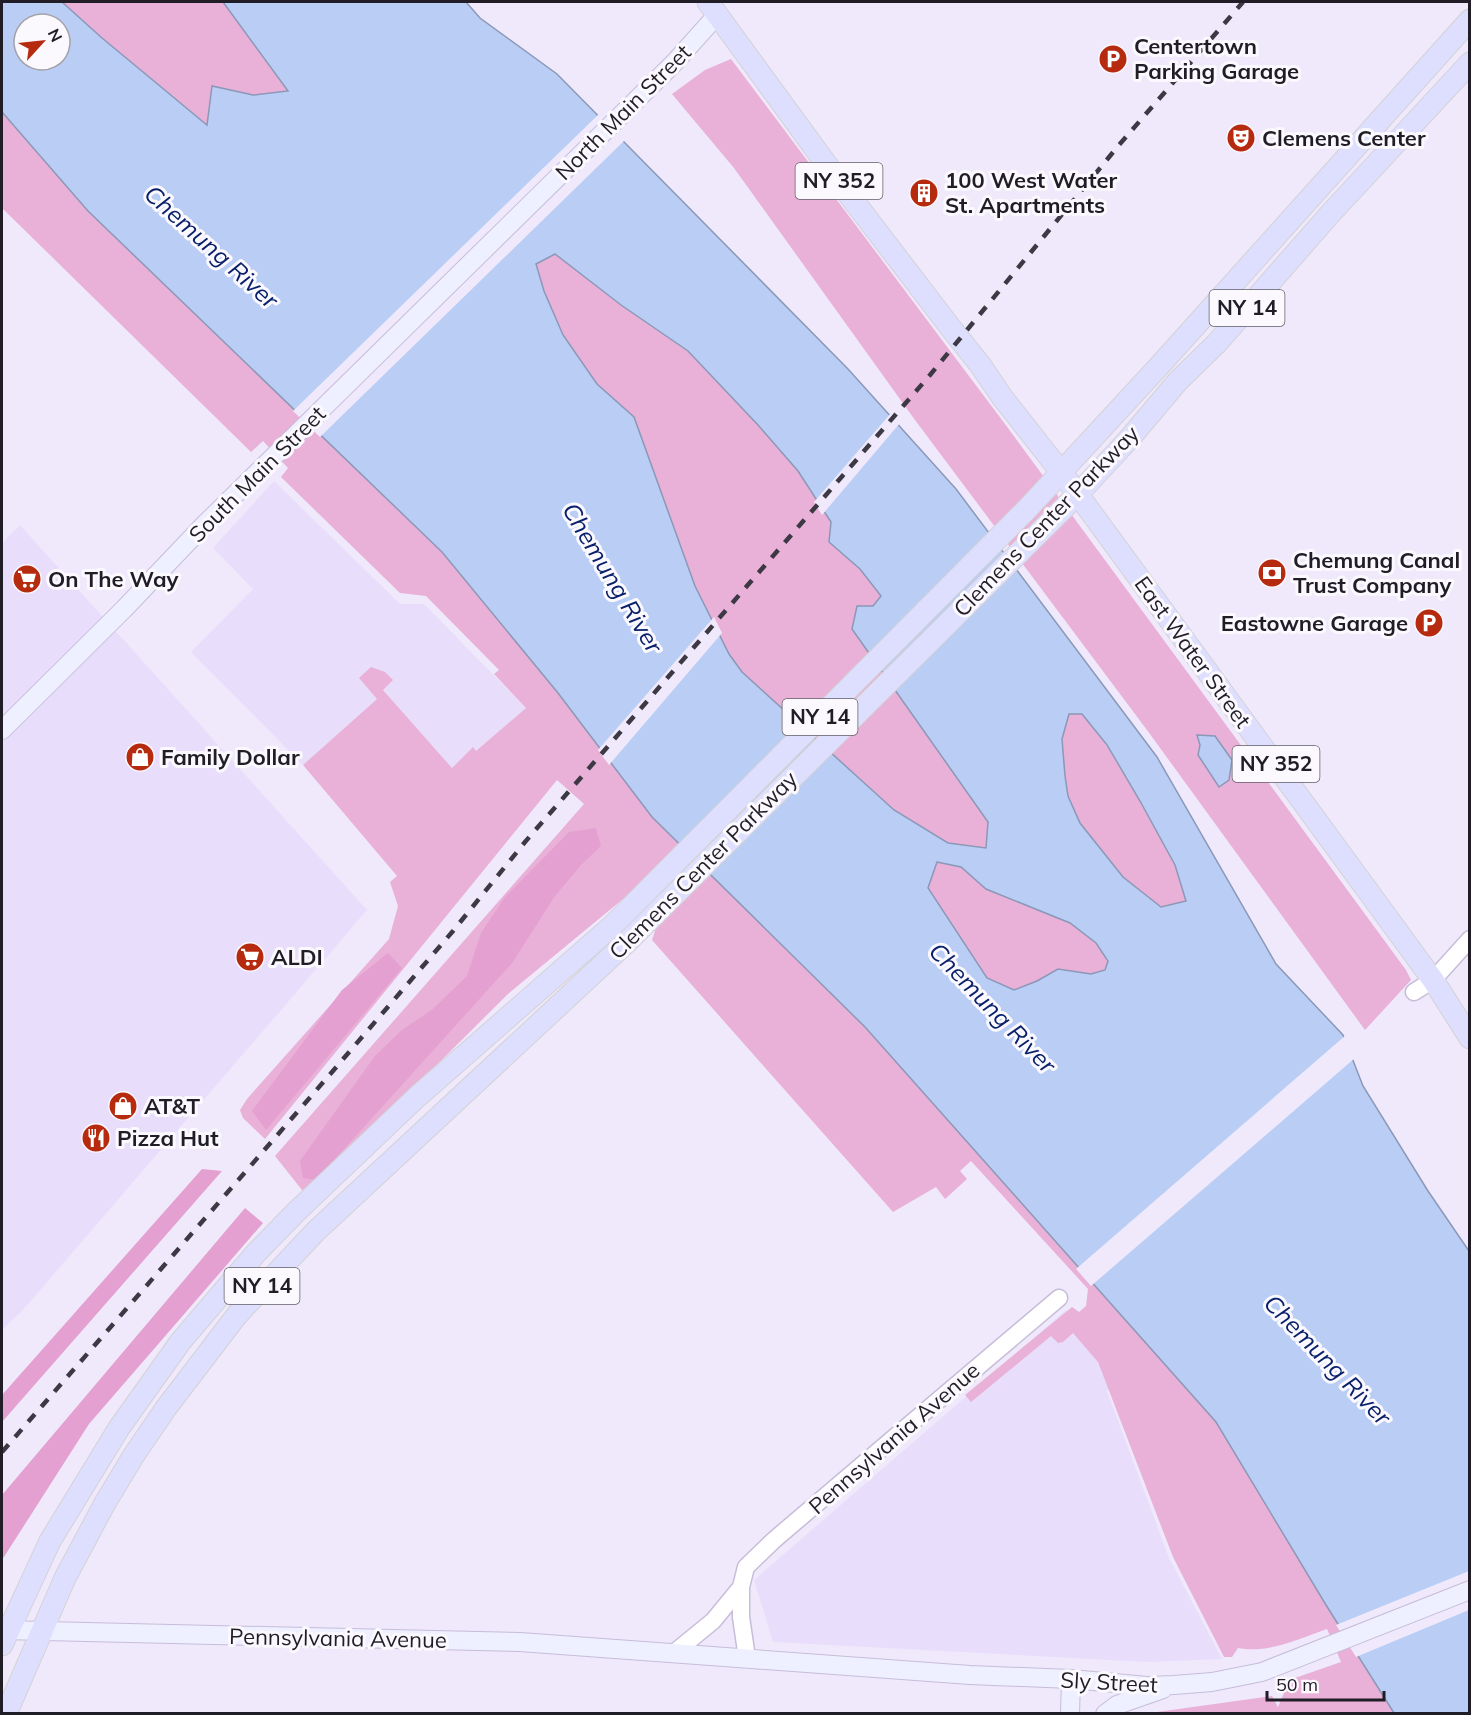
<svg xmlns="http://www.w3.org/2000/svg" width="1471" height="1715" font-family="Mulish,sans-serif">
<rect width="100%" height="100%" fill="#efe9fb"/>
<path fill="#e8defb" d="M274,481L400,604H424L526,708L476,752L472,748L452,768L382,689L392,681L385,672L377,699L303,765L191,652L253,589L213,548Z
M20,525L367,910L23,1310L2,1330V543Z
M1066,1310L1115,1377L1107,1391L1169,1558L1222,1659L1147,1662L773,1642L754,1580Z"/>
<path fill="#e9b0d8" d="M62,2H223L288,92L253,95L212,86L208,125L102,38Z
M731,59L1005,424L1406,970L1411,980L1365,1030L1147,730L915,420L734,168L672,94L705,70Z
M2,112L88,211L442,552L558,693L652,817L865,1027L1216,1422L1326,1605L1394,1713H1150L1272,1696L1278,1707L1287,1686L1295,1678L1341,1662L1327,1629C1299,1639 1267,1654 1238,1648L1232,1657H1224L1173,1557L1098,1362L1073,1333L1063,1342L1058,1343L1051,1336L971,1402L965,1395L1072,1307L1079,1312L1086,1306L1088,1289L971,1161L960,1171L967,1179L945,1199L936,1187L893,1212L652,940L655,931L623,899L509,993L312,1189L302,1190L275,1156L584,804L557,780L265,1139L243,1118L240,1110L247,1099L389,939L398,906L390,882L397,876L303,765L377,699L359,678L371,667L385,672L393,680L383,690L452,768L473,747L476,751L526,708L494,674L499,670L426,596L400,593L281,477L288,468L263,441L251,452L2,208Z
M555,254L621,305L688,351L758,425L798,471L831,522L829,542L860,569L881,597L852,629L988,822L986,848L949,843L894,810L742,672L729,654L695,586L634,417L597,384L563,335L544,291L536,264Z
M1068,714H1082L1106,745L1140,801L1175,865L1186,901L1161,907L1123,877L1080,823L1068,796L1065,776L1062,739Z
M937,862L961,867L986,889L1070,923L1096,943L1108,961L1105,970L1092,974L1058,969L1037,981L1014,990L987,978L928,888Z"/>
<path fill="#e3a0d0" d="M596,828L601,846L581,865L555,896L512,963L316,1180L303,1178L300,1161L375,1056L402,1030L433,1009L467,976L481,933L505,897L569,832Z
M388,953L402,968L266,1130L252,1111L342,990Z
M202,1169L222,1171L2,1422V1395Z
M245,1208L263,1223L89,1424L2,1560V1495Z"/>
<path fill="#b9cdf5" stroke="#8b98b7" stroke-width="1.5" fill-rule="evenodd" d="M2,2H62L102,38L207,125L212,86L253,95L288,91L223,2H466L480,18L557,74L848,369L956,489L1157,757L1276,964L1343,1035L1363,1086L1428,1191L1469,1251V1713H1394L1326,1605L1216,1422L865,1027L652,817L558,693L442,552L88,211L2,112ZM24,24H60V60H24ZM555,254L621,305L688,351L758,425L798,471L831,522L829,542L860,569L881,596L873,606H857L852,629L988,822L986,848L948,843L894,810L742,672L729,654L695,586L634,417L597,384L563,335L544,291L536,264ZM1069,714H1082L1107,745L1140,801L1175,865L1186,901L1161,907L1123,877L1080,823L1068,796L1065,776L1062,739ZM937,862L961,867L986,889L1070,923L1096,943L1108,961L1105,970L1091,974L1058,969L1037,981L1014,990L987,978L928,888Z
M1197,735L1215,736L1232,760L1229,780L1219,787L1198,755L1200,745Z"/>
<path fill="#efe9fb" d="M600,113L626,139L320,437L293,411Z
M891,413L900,423L822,515L814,502Z
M714,617L722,633L609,765L598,750Z
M1346,1035L1355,1058L1091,1286L1076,1269Z
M1469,1571V1610L1356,1657L1336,1625Z"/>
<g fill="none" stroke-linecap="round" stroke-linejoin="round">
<g stroke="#c7bdd9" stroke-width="19">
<path id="tertiary" d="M1414,992L1433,980L1470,939
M675,1652L713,1621L741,1587
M747,1658L741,1617V1587L746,1567L774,1540L889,1442L1059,1298"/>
</g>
<g stroke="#c7bdd9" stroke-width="20">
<path id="secondary" d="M2,730L124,609L205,524L674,63L718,14
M2,1630L520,1642L970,1675L1071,1679L1147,1686L1174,1685L1212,1682L1262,1672L1470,1590
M1070,1714L1071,1679
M1105,1714L1117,1705L1163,1689"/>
</g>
<g stroke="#d3d2d4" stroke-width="23">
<path id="primary" d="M708,2L843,187L950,327L981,366L1002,397L1068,481L1433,980L1470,1038
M2,1645L50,1541L119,1428L181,1341L256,1253L297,1211L417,1097L611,927L1029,507L1161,364L1470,20
M6,1714L65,1578L105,1503L134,1455L166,1408L237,1315L316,1231L627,942L1078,494L1129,439L1178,381L1217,343L1330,214L1470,63"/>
</g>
<use href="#tertiary" stroke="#fff" stroke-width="16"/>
<use href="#secondary" stroke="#eeefff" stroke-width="18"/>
<use href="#primary" stroke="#dedffe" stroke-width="21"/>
<path stroke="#3d3944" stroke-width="4.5" stroke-dasharray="10 10" stroke-linecap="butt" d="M2,1452L326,1079L453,931L525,842L930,375L1119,145L1243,2"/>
</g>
<defs>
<g id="parking-disc" transform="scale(1.5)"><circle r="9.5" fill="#b62a10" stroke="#fbf9fe"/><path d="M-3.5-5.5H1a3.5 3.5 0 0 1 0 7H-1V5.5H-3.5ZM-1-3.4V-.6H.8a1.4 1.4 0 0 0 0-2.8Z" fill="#fff"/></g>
<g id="theatre-disc" transform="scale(1.5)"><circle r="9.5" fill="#b62a10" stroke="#fbf9fe"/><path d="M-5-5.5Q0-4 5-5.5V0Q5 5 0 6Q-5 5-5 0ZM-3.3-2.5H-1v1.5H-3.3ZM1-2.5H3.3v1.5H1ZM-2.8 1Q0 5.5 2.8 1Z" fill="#fff"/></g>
<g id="building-disc" transform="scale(1.5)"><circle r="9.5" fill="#b62a10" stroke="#fbf9fe"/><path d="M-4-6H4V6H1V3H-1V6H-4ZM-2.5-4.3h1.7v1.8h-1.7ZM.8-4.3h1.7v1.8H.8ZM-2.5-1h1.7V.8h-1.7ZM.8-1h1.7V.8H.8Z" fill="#fff"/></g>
<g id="bank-disc" transform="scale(1.5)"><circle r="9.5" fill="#b62a10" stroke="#fbf9fe"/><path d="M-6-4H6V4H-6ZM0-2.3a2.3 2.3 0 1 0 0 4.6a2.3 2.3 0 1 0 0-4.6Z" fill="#fff"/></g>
<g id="supermarket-disc" transform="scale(1.5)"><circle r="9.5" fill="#b62a10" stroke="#fbf9fe"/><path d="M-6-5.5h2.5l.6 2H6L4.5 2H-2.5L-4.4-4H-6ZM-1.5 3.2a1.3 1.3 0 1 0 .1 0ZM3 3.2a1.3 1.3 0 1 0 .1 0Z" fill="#fff"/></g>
<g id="shop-disc" transform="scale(1.5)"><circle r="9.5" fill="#b62a10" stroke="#fbf9fe"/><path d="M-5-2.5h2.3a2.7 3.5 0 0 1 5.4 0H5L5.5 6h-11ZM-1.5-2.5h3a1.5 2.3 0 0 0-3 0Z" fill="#fff"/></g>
<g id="restaurant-disc" transform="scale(1.5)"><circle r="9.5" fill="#b62a10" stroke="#fbf9fe"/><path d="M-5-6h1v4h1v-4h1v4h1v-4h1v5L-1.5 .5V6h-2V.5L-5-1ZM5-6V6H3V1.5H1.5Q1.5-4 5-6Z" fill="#fff"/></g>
</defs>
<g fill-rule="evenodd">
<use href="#parking-disc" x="1113" y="59"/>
<use href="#theatre-disc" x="1241" y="138"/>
<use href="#building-disc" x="924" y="193"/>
<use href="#bank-disc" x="1272" y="573"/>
<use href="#supermarket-disc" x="27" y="579"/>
<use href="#parking-disc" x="1429" y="623"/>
<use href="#shop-disc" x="140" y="757"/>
<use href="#supermarket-disc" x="250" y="957"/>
<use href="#shop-disc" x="123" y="1106"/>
<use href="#restaurant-disc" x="96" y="1138"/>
</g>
<g text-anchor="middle" stroke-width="6" stroke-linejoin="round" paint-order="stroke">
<g fill="#fbf9fe" stroke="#625f68" stroke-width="1.5">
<rect x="795.5" y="163" width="87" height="36" rx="4.5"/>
<rect x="1209.5" y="290" width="75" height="36" rx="4.5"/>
<rect x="782.5" y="699" width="75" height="36" rx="4.5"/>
<rect x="1232.5" y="746" width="87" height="36" rx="4.5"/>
<rect x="224.5" y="1268" width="75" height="36" rx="4.5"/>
</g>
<g font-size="21" font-weight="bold" fill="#211d27">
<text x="839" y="188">NY 352</text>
<text x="1247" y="315">NY 14</text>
<text x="820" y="724">NY 14</text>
<text x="1276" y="771">NY 352</text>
<text x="262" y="1293">NY 14</text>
</g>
<g font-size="22" font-weight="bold" fill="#211d27" stroke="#fbf9fe" text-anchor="start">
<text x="1134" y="54">Centertown<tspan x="1134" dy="25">Parking Garage</tspan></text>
<text x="1262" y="146">Clemens Center</text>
<text x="945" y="188">100 West Water<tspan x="945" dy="25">St. Apartments</tspan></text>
<text x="1293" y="568">Chemung Canal<tspan x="1293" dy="25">Trust Company</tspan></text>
<text x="48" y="587">On The Way</text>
<text x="1408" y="631" text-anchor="end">Eastowne Garage</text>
<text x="161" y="765">Family Dollar</text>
<text x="271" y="965">ALDI</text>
<text x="144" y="1114">AT&amp;T</text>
<text x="117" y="1146">Pizza Hut</text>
</g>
<g font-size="22" fill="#211d27" stroke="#fbf9fe">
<text transform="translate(623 112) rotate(-45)" y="8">North Main Street</text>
<text transform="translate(257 474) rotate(-45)" y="8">South Main Street</text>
<text transform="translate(1046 521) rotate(-46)" y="8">Clemens Center Parkway</text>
<text transform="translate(1193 652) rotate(54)" y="8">East Water Street</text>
<text transform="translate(703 865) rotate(-45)" y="8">Clemens Center Parkway</text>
<text transform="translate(894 1438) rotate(-41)" y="8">Pennsylvania Avenue</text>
<text transform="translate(338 1638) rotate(1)" y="8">Pennsylvania Avenue</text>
<text transform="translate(1109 1682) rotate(3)" y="8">Sly Street</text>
</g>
<g font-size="24" font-style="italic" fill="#09216a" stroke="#fbf9fe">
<text transform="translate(211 247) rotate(42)" y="8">Chemung River</text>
<text transform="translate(612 578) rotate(59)" y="8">Chemung River</text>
<text transform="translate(992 1008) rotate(46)" y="8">Chemung River</text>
<text transform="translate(1327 1360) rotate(46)" y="8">Chemung River</text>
</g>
</g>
<rect width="1471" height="1715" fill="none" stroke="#211d27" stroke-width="6"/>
<g transform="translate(42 42) rotate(63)"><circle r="28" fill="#fbf9fe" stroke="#a4a1a8" stroke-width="1.5"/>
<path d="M0-4.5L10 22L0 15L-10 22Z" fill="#b62a10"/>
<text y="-9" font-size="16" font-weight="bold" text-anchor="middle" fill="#211d27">N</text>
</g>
<path d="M1267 1691v9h117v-9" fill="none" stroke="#211d27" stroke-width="3"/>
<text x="1276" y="1691" font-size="18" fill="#211d27" stroke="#fbf9fe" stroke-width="4.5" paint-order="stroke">50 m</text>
</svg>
